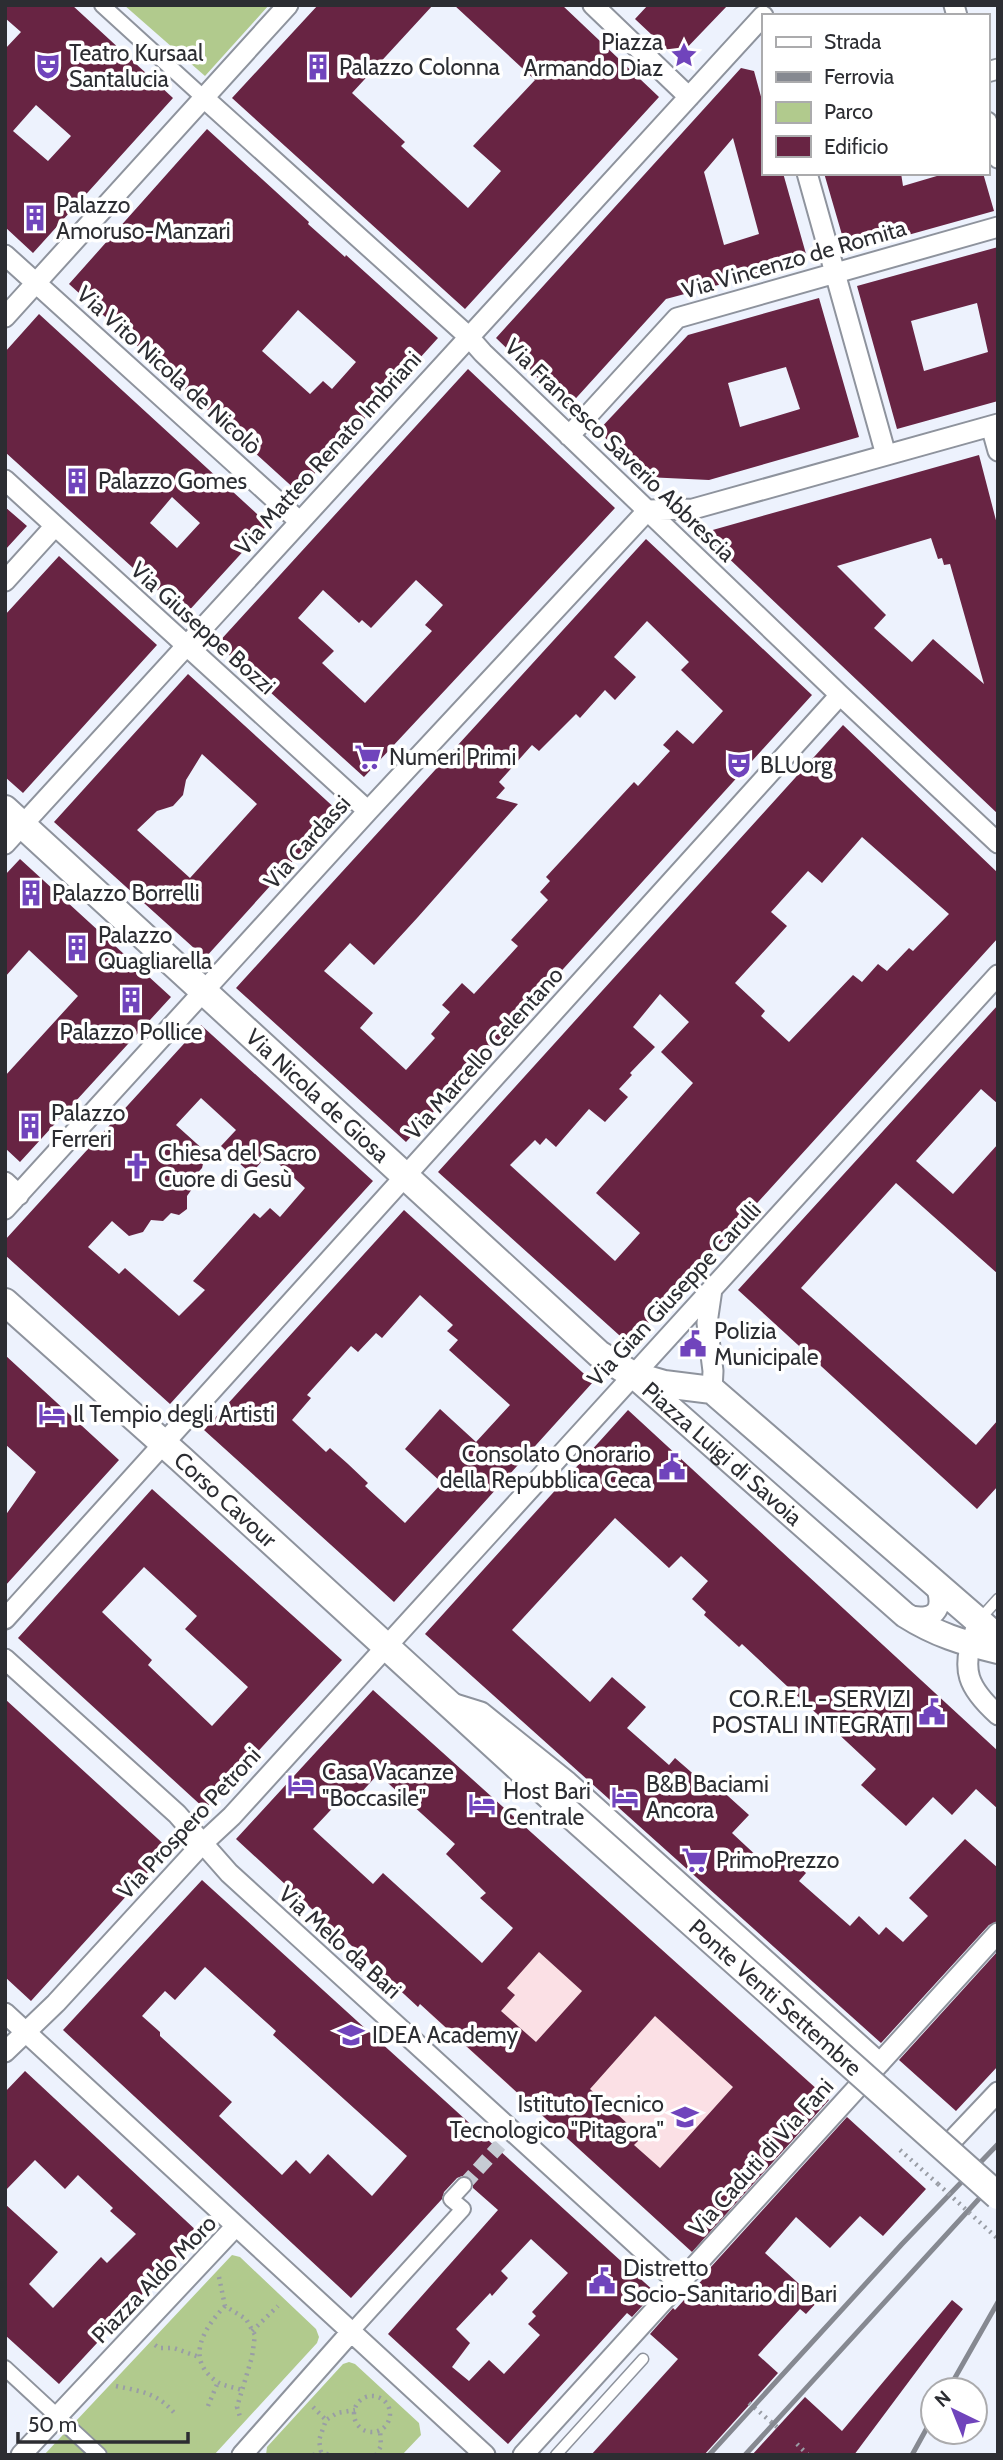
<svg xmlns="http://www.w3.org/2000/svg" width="1003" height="2460" font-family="Cabin,sans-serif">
<rect width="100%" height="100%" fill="#edf2fd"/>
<path fill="#fbe0e5" d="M593,1888L825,2096L688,2248L428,2012L475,1960L481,1965L548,1937Z"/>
<path fill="#b1ca8d" d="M124,5H269L205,76Z
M232,2255L240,2257L316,2329L319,2337L317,2343L214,2455H44Z
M349,2362L355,2364L419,2423L421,2435L402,2455H266L267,2447L343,2364Z"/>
<path fill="#682443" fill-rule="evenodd" d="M5,5H72L173,98L33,253L5,227V49L21,32L5,18ZM36,105L71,136L48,161L13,131Z
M318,5H433L352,93L405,142L401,146L468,208L501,171L473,146L535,80L454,5H562L659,97L465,309L232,98Z
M648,5H728L680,55L670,52L635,19Z
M741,68L754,71L763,104V173H783L808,261L666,299L568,407L496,338ZM733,138L759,234L724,245L704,172Z
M207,129L309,222L308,224L345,257L346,255L438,338L298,492L69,284ZM298,310L356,362L332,389L323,381L310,394L262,351Z
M824,173H901L903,186L947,173H983L994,211L847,252Z
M998,247V401L897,429L857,286ZM977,303L988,352L924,371L911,321Z
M819,298L859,437L709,480L646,477L598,431L688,335ZM786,367L800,409L740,427L728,383Z
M39,314L268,524L185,615L5,452V352ZM172,497L200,523L177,548L150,523Z
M468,369L615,508L364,777L217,644ZM416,580L443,605L425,625L432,631L365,703L322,663L334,651L298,618L323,590L359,623L362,620L371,628Z
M979,455L998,528V814L702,533ZM931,538L938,559L942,558L944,565L950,564L984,684L933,639L912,662L874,628L886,615L837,566Z
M5,507L27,526L5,550Z
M646,539L812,695L406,1142L236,988ZM647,621L689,662L681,670L723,711L693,744L677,730L663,745L670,751L638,786L634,782L546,877L550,881L540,892L548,900L511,940L518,946L474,994L462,983L442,1005L450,1012L431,1034L435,1038L406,1070L360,1028L373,1013L324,971L350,943L374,965L418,917L518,804L496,798L505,788L499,782L532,745L539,751L576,714L580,718L605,690L615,700L636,677L614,657Z
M59,556L157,645L23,793L5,777V615Z
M188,674L338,811L205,958L54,822ZM202,754L257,804L190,878L137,830L157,811L173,806L183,795L186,780Z
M843,725L998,873V938L629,1344L438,1172ZM862,837L949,914L913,951L909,948L887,971L878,964L862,982L853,975L789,1042L761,1016L765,1011L735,983L787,926L771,912L808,871L822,883ZM660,994L689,1022L661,1052L693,1083L596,1193L640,1233L615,1261L510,1165L535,1140L540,1145L546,1138L556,1147L589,1109L605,1122L628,1097L619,1089L632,1075L630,1073L655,1047L633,1027Z
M20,859L171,997L20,1162L5,1148V1076L78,996L29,950L5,977V875Z
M998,1005V1104L981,1089L916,1161L953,1194L998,1144V1274L896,1183L801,1288L976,1445L998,1420V1486L977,1509L738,1290Z
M201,1025L373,1181L170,1404L5,1255V1240ZM201,1098L236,1130L221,1146L251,1174L268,1154L305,1188L280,1217L270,1208L260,1218L254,1213L193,1281L205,1290L179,1316L125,1268L119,1274L88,1247L112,1221L129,1236L143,1232L151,1220L163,1221L171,1213L179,1215L187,1209V1196L192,1189L191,1180L202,1168L206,1152L176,1125Z
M404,1210L593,1382L394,1602L204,1430ZM420,1295L453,1325L447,1331L458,1340L449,1350L510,1405L476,1442L440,1409L405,1449L442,1483L405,1523L365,1486L368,1483L348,1464L330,1448L326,1452L292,1420L311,1398L307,1395L351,1346L358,1352L376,1333L382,1338Z
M5,1355L119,1460L5,1586V1516L36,1472L5,1444Z
M628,1410L998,1751V1809L976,1789L952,1815L933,1797L906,1826L861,1785L876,1769L742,1644L739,1647L704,1615L706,1612L692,1599L708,1581L681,1556L669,1568L615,1518L512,1630L590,1702L612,1677L646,1707L627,1728L669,1765L675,1758L714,1792L718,1787L749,1815L732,1833L774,1872L788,1857L806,1873L799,1881L850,1926L859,1916L879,1935L886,1927L903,1942L928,1916L909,1898L965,1839L998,1868V1921L989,1925L881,2043L425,1634Z
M152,1489L342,1660L205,1809L18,1638ZM144,1567L197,1616L185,1629L248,1687L212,1726L148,1665L152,1660L102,1612Z
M373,1690L829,2100L692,2252L420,2004L418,2007L236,1839ZM378,1774L455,1844L446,1854L486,1893L480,1898L513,1928L482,1963L383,1873L373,1884L313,1829L342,1798L346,1803L356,1792L359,1795ZM539,1952L582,1991L536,2042L501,2011L515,1995L507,1988ZM655,2016L733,2087L660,2168L634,2145L642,2137L590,2089Z
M5,1699L169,1849L31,2001L5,1977Z
M202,1880L655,2292L632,2317L627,2313L508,2444L388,2334L498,2210L473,2188V2183L470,2178L462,2176L457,2178L444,2192L442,2199L351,2298L63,2030ZM205,1967L276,2031L273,2035L407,2156L372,2196L328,2154L310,2174L296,2160L282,2175L219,2116L232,2102L160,2036V2032L142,2016L165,1991L175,2000ZM531,2239L568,2273L532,2312L536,2316L528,2324L540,2335L504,2374L489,2360L469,2381L452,2367L470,2343L456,2329L490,2293L492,2296L508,2278L501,2271Z
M998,1951V2066L956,2111L899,2060Z
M25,2071L199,2233L59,2384L5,2335V2204L58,2252L29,2284L53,2308L101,2257L107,2263L136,2234L110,2211L113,2208L78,2175L65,2189L35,2160L5,2191V2092Z
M847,2117L926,2189L883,2236L860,2216L830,2248L796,2217L765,2253L818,2301L806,2314L800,2309L758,2355L778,2373L704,2455H591L678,2359L650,2334L673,2308L675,2310L711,2270L710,2268Z
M952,2300L963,2309L854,2455H752L805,2397L842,2431Z"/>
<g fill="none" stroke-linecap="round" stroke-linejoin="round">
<path stroke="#c6cbd4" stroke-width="14" stroke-dasharray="14 7" stroke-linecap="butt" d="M464,2185L500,2145"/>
<g stroke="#8e939d" stroke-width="13">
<path id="service" d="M979,1620L998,1599
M556,2455L643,2359"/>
</g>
<g stroke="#8e939d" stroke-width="18">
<path id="pedestrian" d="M102,5L204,98
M351,2332L463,2209L451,2199L464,2185
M5,2368L99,2455"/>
</g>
<g stroke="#8e939d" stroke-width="23">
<path id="minor" d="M593,5L689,97
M954,5L957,16
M987,72L998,69
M204,98L468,336L483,353L840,695L998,843
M987,122L998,158
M807,173L886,455
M5,255L299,521
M5,317L288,5
M991,426L998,451
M569,436L677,318L998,227
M5,480L368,811
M5,581L55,526
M5,844L763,16
M5,1182L19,1195
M5,1209L368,811L648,510L693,509L998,424
M712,1390L713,1371L707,1323L712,1289
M906,1615C934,1622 946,1611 935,1584
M5,1619L840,695
M975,1631C960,1670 968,1688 998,1715
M5,1659L177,1814L229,1873L680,2284
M452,1703L481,1712L568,1782L880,2063
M5,2013L485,2455
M5,2052L56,2003L203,1843L232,1816L998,975
M937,2142L944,2149L998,2092
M21,2455L236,2226
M242,2455L351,2332
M523,2455L998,1933"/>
</g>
<g stroke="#8e939d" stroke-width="28">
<g id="tertiary">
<path id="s1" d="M633,1375L905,1615C935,1634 963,1643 998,1651"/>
</g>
</g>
<g stroke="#8e939d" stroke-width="30">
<g id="secondary">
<path id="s2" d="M5,809L599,1354L633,1375L664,1384L712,1390L998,1638"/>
<path id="s3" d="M5,1302L181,1459L553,1799"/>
</g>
</g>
<path stroke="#999da5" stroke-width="4.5" stroke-dasharray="2 5" stroke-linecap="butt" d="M900,2150L938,2184
M219,2277L225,2306L246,2319L255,2335L252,2357L237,2407L241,2420
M225,2306C205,2327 184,2358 216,2381C223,2386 233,2387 242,2390
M252,2331L278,2306
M155,2345L159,2348H174L199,2357
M116,2386C144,2392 158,2393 177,2416
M354 2414a18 18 0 1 1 36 0a18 18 0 1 1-36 0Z
M749,2403L777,2427
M208,2406L218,2382
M313,2407L326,2420
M797,2444L808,2455
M321,2452L319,2440L326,2420L337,2413L355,2410
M313,2455L321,2452L330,2455
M376,2455L381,2446L380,2430"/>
<use href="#service" stroke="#fff" stroke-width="10"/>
<use href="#pedestrian" stroke="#fff" stroke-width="14"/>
<use href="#minor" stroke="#fff" stroke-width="19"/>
<use href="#tertiary" stroke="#fff" stroke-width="24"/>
<use href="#secondary" stroke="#fff" stroke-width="26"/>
<path stroke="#868991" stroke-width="5" d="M948,2390L998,2302
M709,2455L902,2244L998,2144
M745,2455L998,2178
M912,2455L933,2417"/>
<g stroke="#8e939d" stroke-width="30" stroke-linecap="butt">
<g id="secondary-bridge">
<path id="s4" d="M553,1799L998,2196"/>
</g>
</g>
<path stroke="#999da5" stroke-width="4.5" stroke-dasharray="2 5" stroke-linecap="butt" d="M938,2184L998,2239"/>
<use href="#secondary-bridge" stroke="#fff" stroke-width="26"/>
</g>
<defs>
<g id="sight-bare" transform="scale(2.1)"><path d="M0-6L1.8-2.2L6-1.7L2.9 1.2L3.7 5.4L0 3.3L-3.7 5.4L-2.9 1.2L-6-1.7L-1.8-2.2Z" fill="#7044bc" stroke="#fff" stroke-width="2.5" paint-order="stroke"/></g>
<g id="theatre-bare" transform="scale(2.1)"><path d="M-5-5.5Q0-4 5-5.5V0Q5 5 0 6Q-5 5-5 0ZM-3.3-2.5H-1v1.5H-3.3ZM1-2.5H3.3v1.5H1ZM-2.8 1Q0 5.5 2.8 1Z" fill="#7044bc" stroke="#fff" stroke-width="2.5" paint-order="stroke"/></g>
<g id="building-bare" transform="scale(2.1)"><path d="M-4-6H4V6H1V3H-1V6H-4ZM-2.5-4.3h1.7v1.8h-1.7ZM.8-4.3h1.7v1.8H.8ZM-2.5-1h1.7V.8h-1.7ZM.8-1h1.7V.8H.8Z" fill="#7044bc" stroke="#fff" stroke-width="2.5" paint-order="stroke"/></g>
<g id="supermarket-bare" transform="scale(2.1)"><path d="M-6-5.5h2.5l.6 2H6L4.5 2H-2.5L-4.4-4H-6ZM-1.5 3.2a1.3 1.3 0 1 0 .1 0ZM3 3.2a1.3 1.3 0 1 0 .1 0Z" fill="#7044bc" stroke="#fff" stroke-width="2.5" paint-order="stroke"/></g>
<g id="church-bare" transform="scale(2.1)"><path d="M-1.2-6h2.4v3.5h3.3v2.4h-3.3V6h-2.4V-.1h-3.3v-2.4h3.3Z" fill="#7044bc" stroke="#fff" stroke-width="2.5" paint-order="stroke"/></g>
<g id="civic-bare" transform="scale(2.1)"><path d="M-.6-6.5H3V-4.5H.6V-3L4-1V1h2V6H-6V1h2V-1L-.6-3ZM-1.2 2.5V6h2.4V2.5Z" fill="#7044bc" stroke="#fff" stroke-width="2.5" paint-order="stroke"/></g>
<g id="hotel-bare" transform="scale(2.1)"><path d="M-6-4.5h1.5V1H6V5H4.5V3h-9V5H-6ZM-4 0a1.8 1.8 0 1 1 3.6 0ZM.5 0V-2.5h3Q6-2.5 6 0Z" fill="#7044bc" stroke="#fff" stroke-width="2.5" paint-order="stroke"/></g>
<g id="university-bare" transform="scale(2.1)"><path d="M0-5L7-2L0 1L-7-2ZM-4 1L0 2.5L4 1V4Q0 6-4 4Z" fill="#7044bc" stroke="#fff" stroke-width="2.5" paint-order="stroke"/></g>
<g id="school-bare" transform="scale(2.1)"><path d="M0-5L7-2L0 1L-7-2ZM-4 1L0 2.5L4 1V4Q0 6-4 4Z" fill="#7044bc" stroke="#fff" stroke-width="2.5" paint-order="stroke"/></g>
</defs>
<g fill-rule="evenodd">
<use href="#sight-bare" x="684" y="55"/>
<use href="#theatre-bare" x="48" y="66"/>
<use href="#building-bare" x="318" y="67"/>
<use href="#building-bare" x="35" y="218"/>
<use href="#building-bare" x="77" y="481"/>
<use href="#supermarket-bare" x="368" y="757"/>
<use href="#theatre-bare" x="739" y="765"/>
<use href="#building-bare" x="31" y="893"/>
<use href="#building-bare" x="77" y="948"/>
<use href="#building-bare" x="131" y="1000"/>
<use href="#building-bare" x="30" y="1126"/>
<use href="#church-bare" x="137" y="1166"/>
<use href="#civic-bare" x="693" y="1344"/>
<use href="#hotel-bare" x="52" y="1414"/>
<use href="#civic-bare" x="672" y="1467"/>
<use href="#civic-bare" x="932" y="1712"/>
<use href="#hotel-bare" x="301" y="1785"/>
<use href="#hotel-bare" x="625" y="1797"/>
<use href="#hotel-bare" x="482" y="1804"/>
<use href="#supermarket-bare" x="695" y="1860"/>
<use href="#university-bare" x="351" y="2035"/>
<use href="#school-bare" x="685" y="2117"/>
<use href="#civic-bare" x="602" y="2281"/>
</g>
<g text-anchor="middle" stroke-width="7" stroke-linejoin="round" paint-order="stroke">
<g font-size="23" fill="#2c2d32" stroke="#fff" text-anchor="start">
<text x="663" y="50" text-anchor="end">Piazza<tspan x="663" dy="26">Armando Diaz</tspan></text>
<text x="69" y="61">Teatro Kursaal<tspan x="69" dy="26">Santalucia</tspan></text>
<text x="339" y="75">Palazzo Colonna</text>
<text x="56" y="213">Palazzo<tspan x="56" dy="26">Amoruso-Manzari</tspan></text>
<text x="98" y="489">Palazzo Gomes</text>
<text x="389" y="765">Numeri Primi</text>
<text x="760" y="773">BLUorg</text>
<text x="52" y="901">Palazzo Borrelli</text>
<text x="98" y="943">Palazzo<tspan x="98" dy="26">Quagliarella</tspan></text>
<text x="131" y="1040" text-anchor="middle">Palazzo Pollice</text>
<text x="51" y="1121">Palazzo<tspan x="51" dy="26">Ferreri</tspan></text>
<text x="158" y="1161">Chiesa del Sacro<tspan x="158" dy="26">Cuore di Gesù</tspan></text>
<text x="714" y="1339">Polizia<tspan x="714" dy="26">Municipale</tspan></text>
<text x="73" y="1422">Il Tempio degli Artisti</text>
<text x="651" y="1462" text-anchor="end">Consolato Onorario<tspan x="651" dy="26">della Repubblica Ceca</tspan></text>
<text x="911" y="1707" text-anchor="end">CO.R.E.L - SERVIZI<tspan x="911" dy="26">POSTALI INTEGRATI</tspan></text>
<text x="322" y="1780">Casa Vacanze<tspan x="322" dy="26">"Boccasile"</tspan></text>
<text x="646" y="1792">B&amp;B Baciami<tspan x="646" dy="26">Ancora</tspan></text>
<text x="503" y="1799">Host Bari<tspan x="503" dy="26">Centrale</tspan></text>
<text x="716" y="1868">PrimoPrezzo</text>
<text x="372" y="2043">IDEA Academy</text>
<text x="664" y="2112" text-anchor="end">Istituto Tecnico<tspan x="664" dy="26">Tecnologico "Pitagora"</tspan></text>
<text x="623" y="2276">Distretto<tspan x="623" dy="26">Socio-Sanitario di Bari</tspan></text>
</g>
<g font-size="23" fill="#2c2d32" stroke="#fff">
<text transform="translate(794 259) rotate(-16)" y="8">Via Vincenzo de Romita</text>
<text transform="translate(169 370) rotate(42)" y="8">Via Vito Nicola de Nicolò</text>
<text transform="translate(620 450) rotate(44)" y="8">Via Francesco Saverio Abbrescia</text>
<text transform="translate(328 453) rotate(-48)" y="8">Via Matteo Renato Imbriani</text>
<text transform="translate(203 628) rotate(42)" y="8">Via Giuseppe Bozzi</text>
<text transform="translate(307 842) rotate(-48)" y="8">Via Cardassi</text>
<text transform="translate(484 1053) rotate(-48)" y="8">Via Marcello Celentano</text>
<text dy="8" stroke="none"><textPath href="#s2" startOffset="424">Via Nicola de Giosa</textPath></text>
<text transform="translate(674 1294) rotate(-47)" y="8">Via Gian Giuseppe Carulli</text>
<text dy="8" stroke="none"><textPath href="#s1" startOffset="119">Piazza Luigi di Savoia</textPath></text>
<text dy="8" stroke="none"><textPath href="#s3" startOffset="296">Corso Cavour</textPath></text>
<text transform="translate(189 1823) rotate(-47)" y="8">Via Prospero Petroni</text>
<text transform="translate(340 1942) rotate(42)" y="8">Via Melo da Bari</text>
<text dy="8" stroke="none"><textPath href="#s4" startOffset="298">Ponte Venti Settembre</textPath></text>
<text transform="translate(761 2157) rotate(-48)" y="8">Via Caduti di Via Fani</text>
<text transform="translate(154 2279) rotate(-46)" y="8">Piazza Aldo Moro</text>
</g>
</g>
<rect width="1003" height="2460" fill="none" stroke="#2c2d32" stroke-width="14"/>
<rect x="762" y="14" width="228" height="161" fill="#ffffff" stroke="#ababad" stroke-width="2"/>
<rect x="776" y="37" width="35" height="10" fill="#ffffff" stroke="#ababad" stroke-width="2"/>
<text x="824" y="49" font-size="21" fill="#2c2d32">Strada</text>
<rect x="776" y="72" width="35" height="10" fill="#868991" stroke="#ababad" stroke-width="2"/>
<text x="824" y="84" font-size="21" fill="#2c2d32">Ferrovia</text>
<rect x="776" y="102" width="35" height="21" fill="#b1ca8d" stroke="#ababad" stroke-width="2"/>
<text x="824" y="119" font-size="21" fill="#2c2d32">Parco</text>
<rect x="776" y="136" width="35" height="21" fill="#682443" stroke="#ababad" stroke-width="2"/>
<text x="824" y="154" font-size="21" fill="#2c2d32">Edificio</text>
<g transform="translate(954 2411) rotate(317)"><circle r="33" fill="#ffffff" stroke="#ababad" stroke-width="2"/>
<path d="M0-5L12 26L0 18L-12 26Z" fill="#7044bc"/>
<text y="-10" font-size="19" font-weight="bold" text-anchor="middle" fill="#2c2d32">N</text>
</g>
<path d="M18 2432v10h170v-10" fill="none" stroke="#2c2d32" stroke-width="3.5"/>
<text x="28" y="2432" font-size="21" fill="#2c2d32" stroke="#ffffff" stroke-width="5" paint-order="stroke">50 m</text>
</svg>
